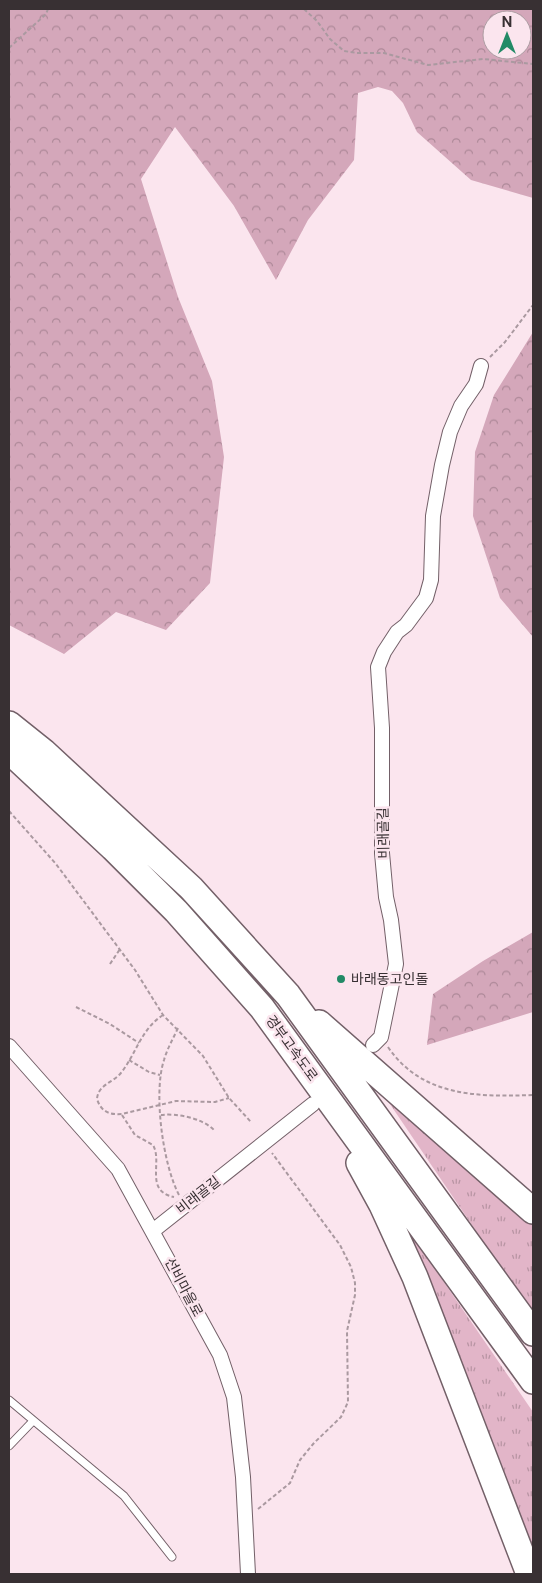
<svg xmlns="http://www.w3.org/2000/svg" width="542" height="1583" font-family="'Public Sans','Noto Sans KR',sans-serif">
<defs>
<pattern id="grass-tufts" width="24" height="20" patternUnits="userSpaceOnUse" patternTransform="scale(1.25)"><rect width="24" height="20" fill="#e2b5c8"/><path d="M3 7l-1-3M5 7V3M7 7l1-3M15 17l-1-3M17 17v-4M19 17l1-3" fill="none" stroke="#b894a3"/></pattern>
<pattern id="forest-crowns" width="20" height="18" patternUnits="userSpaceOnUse" patternTransform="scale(1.25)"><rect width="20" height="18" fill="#d4a7ba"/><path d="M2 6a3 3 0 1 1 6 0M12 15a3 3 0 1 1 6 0" fill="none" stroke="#ad8898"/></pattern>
</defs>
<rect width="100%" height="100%" fill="#fbe5ee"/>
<path fill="url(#grass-tufts)" d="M377,1085L533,1221V1315Z
M398,1215L533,1412V1562Z"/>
<path fill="url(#forest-crowns)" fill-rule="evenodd" d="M9,9H533V198L471,180L417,132L403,103L392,91L378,87L358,93L354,160L308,220L276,280L234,206L175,127L141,179L178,297L212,381L224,457L210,583L166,630L116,612L64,654L9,625ZM492,20H522V50H492Z
M533,332V637L500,598L473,516L475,452L494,395Z
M533,932V1012L427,1045L433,994L483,961Z"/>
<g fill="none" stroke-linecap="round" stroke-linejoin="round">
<g stroke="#736068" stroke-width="9">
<path id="lane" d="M9,1400L124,1496L172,1557
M9,1446L33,1421"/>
</g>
<g stroke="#736068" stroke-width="16">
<path id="street" d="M373,1045L381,1037L396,964L391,920L386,897L382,853V728L378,667L384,652L397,632L406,625L426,598L431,580L433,516L442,465L450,432L461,406L476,384L481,366
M9,1046L118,1169L220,1355L234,1397L243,1477L248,1574
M154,1230L313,1104"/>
</g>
<g stroke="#736068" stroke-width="28">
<path id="highway" d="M9,724L44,752L191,888L288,995L533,1333
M9,751L113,848L176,911L262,1008L533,1381
M319,1023L533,1211
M359,1163L382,1205L415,1277L529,1574"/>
</g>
<path stroke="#aa99a0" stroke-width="2" stroke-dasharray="4 2.5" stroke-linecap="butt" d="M76,9H98
M304,9L317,21L330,39L344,51L357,53H384L428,65L483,59L533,64
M9,48L46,14L48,9
M490,357L505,342L533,305
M9,811L56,864L135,970L163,1015L203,1056L229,1098L251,1122
M110,964L120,949
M76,1007L110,1024L139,1043
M163,1015C140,1030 136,1055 120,1074C112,1083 98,1085 97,1099C101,1112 110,1115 122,1114L176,1101L215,1102L229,1098
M178,1028C173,1039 167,1049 164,1060C153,1093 163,1165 179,1195
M388,1047C422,1097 478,1097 533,1095
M129,1060L149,1072L160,1075
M122,1115L135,1135L153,1145C163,1162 144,1191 174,1197
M161,1115C177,1113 202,1118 214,1130
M258,1509L290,1483L300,1460L314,1443L341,1417L348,1402L347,1331L355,1295V1283L351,1267L340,1245L272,1153"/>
<use href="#lane" stroke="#fff" stroke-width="7"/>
<use href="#street" stroke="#fff" stroke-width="14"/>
<use href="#highway" stroke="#fff" stroke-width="25"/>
</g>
<circle fill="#228a66" stroke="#fbe5ee" stroke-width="2" cx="341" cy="979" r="5"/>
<g text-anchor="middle" stroke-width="5" stroke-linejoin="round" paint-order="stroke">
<g font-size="14" fill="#383033" stroke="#fbe5ee">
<text transform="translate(383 833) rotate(-91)" y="5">비래골길</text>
<text transform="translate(292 1048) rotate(54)" y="5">경부고속도로</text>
<text transform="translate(198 1195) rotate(-38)" y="5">비래골길</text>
<text transform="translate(184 1287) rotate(62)" y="5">선비마을로</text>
</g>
<g font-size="14" fill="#383033" stroke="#fbe5ee" text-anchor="start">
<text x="351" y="984">바래동고인돌</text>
</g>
</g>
<rect width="542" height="1583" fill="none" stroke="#383033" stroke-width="20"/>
<g transform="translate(507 35)"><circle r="24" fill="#fbe5ee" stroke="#ad9da3"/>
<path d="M0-4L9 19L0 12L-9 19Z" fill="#228a66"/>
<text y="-8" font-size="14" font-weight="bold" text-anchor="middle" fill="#383033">N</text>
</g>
</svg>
